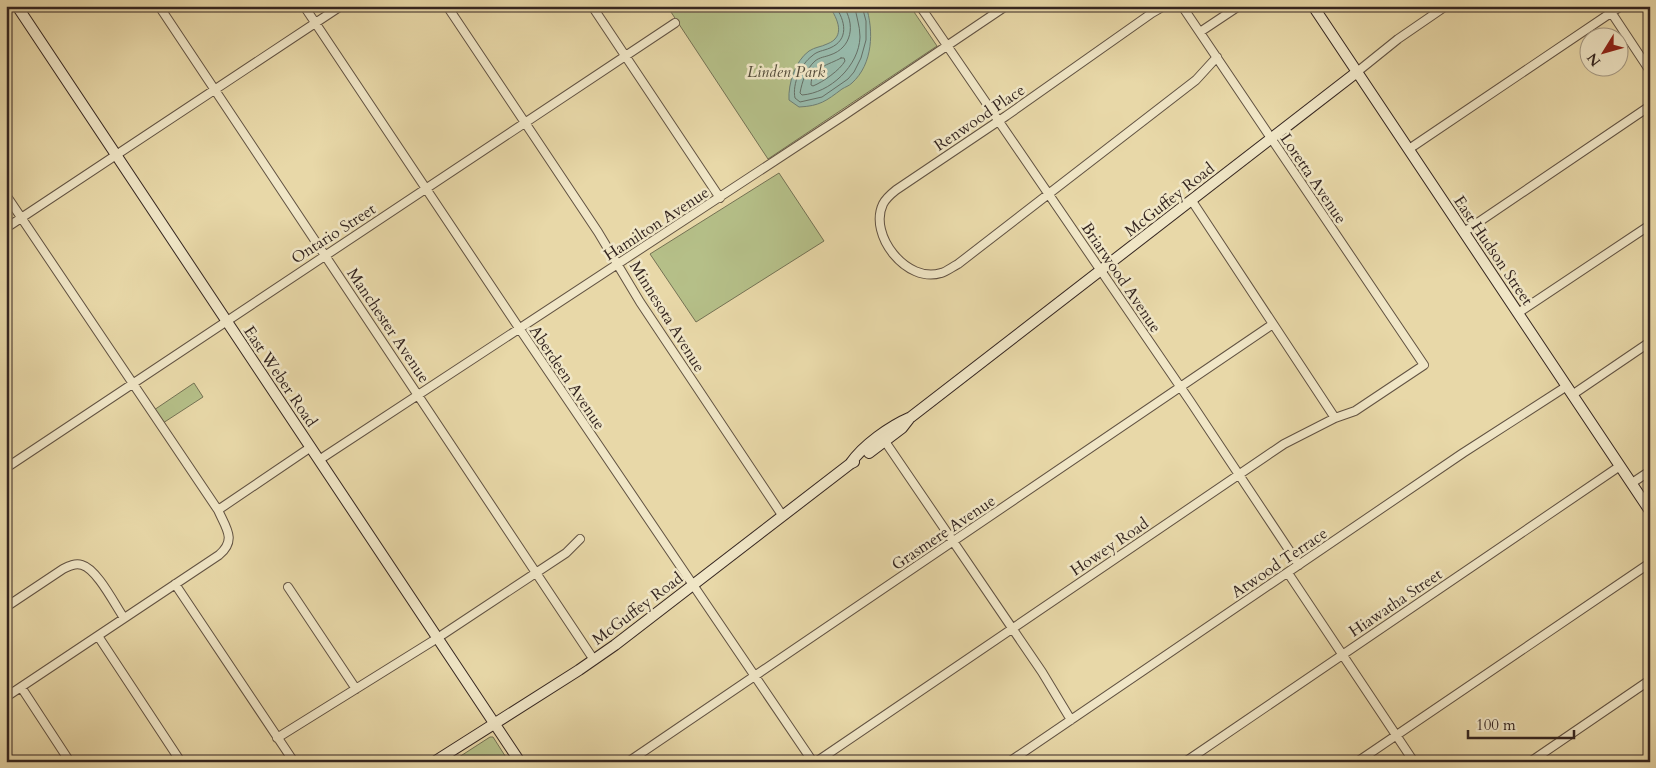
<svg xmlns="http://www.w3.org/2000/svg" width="1656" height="768" font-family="Cardo,serif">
<rect width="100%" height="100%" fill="#e8d8a8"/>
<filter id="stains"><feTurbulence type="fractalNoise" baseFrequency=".004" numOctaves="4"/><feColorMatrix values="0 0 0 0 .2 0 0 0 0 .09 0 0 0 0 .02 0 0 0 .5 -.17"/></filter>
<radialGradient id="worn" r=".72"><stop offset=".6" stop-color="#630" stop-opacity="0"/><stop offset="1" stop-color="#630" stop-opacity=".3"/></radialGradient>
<path fill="#b5bf88" stroke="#747254" d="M667,6H910L937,46L768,159Z
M779,173L824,241L696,322L650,254Z
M194,383L203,397L163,423L154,410Z
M490,737H493L509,762H458L456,759Z"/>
<path fill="#97b9aa" stroke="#6f7e73" d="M829,6H866C874,31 873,64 852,83C849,86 845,87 842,89C826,101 820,106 799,107L789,100C788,84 795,61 809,51C815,47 821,47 827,44C846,37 838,19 829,6Z"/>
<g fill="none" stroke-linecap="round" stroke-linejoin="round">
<path stroke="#666f65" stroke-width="1" d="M835,6C846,21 849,40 830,48C823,51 817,51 812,56C801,64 792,84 795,98L800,102L822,97L848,79L854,72L861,58L866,40V21L862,6
M843,6C856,24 852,48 830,55C825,57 820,57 815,61C806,69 802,82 800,93L802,95C830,93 859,66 860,37C860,25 856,17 855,6
M841,58H844L845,61C840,70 823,82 813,86L811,85C811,67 829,65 841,58Z"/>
<g stroke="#615242" stroke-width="10">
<path id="street" d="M159,6L594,660
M304,6L519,328L813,762
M447,6L598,232L640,302L782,515
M592,6L720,198
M920,6L1190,401L1299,565
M1164,6L1152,13L1006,116L896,190C891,194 886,198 883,204C868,235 907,284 941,273C946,272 952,267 958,264L1196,80L1217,57
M1607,6L1650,71
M1200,32L1239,6
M1357,72L1398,39L1446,6
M1409,149L1621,6
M6,195L218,510C226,528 237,540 219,555L6,697
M1192,201L1335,418
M6,228L341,6
M1464,232L1650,106
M1518,313L1650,225
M1572,395L1650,342
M882,437L1042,672L1071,720
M319,460L843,116L1006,6
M6,468L675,23
M1632,483L1650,471
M218,510L311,447
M1288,573L1414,762
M175,584L294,762
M288,587L356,689
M6,607L63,569C69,566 75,563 82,565C97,569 115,605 124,618
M98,636L181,762
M21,687L70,762
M277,738L436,639L566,553L580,539
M628,762L1273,324
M816,762L1284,444L1335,418L1355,411L1424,365L1182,6
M1009,762L1463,453L1567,386
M1185,762L1620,466
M1357,762L1650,563
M1530,762L1650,680"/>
</g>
<g stroke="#342520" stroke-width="12">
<path id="secondary" d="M17,6L520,762
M1313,6L1650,511
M869,453L902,428L909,419
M850,464C863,445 890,426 911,417L1357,72
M434,762L579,670L615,645L850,464L854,462"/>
</g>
<use href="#street" stroke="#f0e6c6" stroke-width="8"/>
<use href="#secondary" stroke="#f0e6c6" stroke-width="10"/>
</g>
<g text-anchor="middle" stroke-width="5" stroke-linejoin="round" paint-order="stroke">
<g font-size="16" font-style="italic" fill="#544c3a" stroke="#f0e6c6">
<text x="786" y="77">Linden Park</text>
</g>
<g font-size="16" fill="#342520" stroke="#f0e6c6">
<text transform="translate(979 117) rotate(-34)" y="6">Renwood Place</text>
<text transform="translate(1314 178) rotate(56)" y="6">Loretta Avenue</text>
<text transform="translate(1169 199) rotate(-38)" y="6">McGuffey Road</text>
<text transform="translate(656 223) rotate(-33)" y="6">Hamilton Avenue</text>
<text transform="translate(333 233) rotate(-33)" y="6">Ontario Street</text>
<text transform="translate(1494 250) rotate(56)" y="6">East Hudson Street</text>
<text transform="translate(1122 277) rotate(56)" y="6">Briarwood Avenue</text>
<text transform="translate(668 316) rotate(58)" y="6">Minnesota Avenue</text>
<text transform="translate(389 325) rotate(56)" y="6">Manchester Avenue</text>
<text transform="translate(281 376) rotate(56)" y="6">East Weber Road</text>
<text transform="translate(568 377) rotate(56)" y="6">Aberdeen Avenue</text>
<text transform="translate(943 532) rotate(-34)" y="6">Grasmere Avenue</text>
<text transform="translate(1109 546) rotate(-34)" y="6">Howey Road</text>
<text transform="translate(1279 562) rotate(-34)" y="6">Atwood Terrace</text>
<text transform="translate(1395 602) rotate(-34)" y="6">Hiawatha Street</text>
<text transform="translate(637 608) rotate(-37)" y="6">McGuffey Road</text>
</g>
</g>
<rect width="1656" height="768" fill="none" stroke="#e8d8a8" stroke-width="25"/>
<rect x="8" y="8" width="1641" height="753" fill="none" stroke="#342520" stroke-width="2.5"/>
<rect x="12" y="12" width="1631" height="743" fill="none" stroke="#342520"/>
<g transform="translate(1604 52) rotate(233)"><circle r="24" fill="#f0e6c6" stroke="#a59984"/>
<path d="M0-4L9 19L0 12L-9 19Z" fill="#8f2418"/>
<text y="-8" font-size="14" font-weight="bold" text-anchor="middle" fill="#342520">N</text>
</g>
<path d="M1468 730v8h106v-8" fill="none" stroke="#342520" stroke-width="2.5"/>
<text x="1476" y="730" font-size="15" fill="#342520" stroke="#f0e6c6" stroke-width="4" paint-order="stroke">100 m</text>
<rect width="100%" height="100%" filter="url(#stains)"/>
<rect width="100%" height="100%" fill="url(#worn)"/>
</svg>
